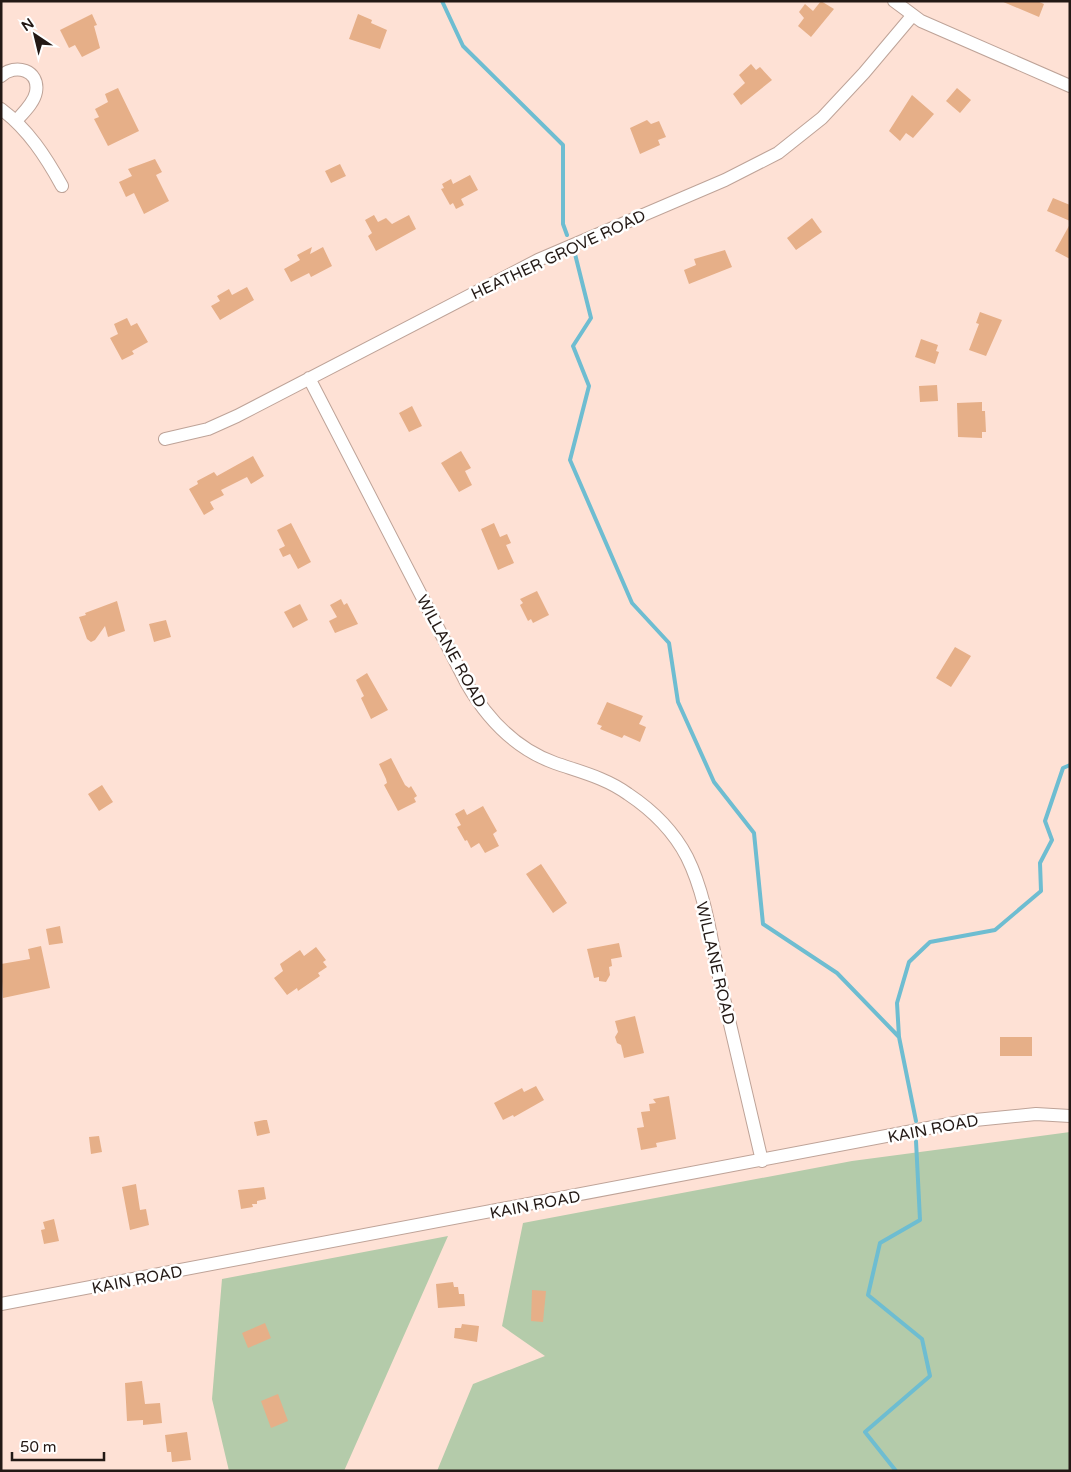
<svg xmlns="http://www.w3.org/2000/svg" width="1071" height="1472" font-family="'Varela Round',sans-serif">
<rect width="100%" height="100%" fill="#fee1d5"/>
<path fill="#b4cbaa" d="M1070,1132V1471H437L473,1384L545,1356L502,1326L523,1223L852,1161Z
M448,1236L344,1471H229L212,1399L222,1279Z"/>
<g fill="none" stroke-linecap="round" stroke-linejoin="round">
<path stroke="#6ebdd1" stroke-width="4" d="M442,1L463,46L563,145V224L567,235
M575,254L591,318L573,346L589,386L570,460L632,603L669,643L678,702L714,782L754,833L763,924L837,973L899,1037
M916,1121L899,1037L897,1003L909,962L930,942L995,930L1041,891L1040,863L1052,840L1045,821L1063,768L1070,765
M896,1471L865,1432L930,1376L922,1339L868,1295L880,1243L920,1220L916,1141"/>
</g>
<path fill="#e6af88" d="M821,1L834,9L811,37L798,26L804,18L799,12L805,4L813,11Z
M1001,1H1037L1044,4L1039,17Z
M92,14L97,25L94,26L100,48L82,57L75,45L69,48L60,30Z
M358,14L372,20L371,23L387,30L380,49L349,39Z
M751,64L756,70L760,67L772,80L741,105L733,94L745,83L739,75Z
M118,88L139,131L108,146L94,119L99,117L95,109L108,102L105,94Z
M957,88L971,100L960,113L946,101Z
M912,95L934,114L913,138L906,133L900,141L889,131Z
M647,120L651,124L659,121L666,137L658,140L660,145L640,154L630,128Z
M155,159L162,172L156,175L169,201L144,214L134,193L126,197L119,182L132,176L128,169Z
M340,164L346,176L331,183L325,171Z
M470,175L478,190L461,199L464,205L456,209L453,203L450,205L441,189L444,188L442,184L451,179L453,184Z
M1053,198L1070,205V221L1047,211Z
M374,215L378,222L386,218L392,224L409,215L416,229L376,251L368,236L372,233L365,220Z
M812,218L822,232L796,250L787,238Z
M1070,224V259L1055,251Z
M312,247L310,254L323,247L332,266L311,277L309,273L291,282L284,269L300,260L297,255Z
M725,250L732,267L689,284L684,270L696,265L694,259Z
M247,287L254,300L220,320L211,306L220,301L217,296L229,289L232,295Z
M980,312L1002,320L986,356L969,350L979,324L976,323Z
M127,318L131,326L137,323L148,342L132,351L134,354L122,360L110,338L118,334L114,324Z
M921,339L938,345L936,351L939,352L935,364L915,357Z
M937,385L938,401L920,402L919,386Z
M982,402V411H985L986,432H982V438L958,437L957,403Z
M412,406L422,426L409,432L399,413Z
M461,451L471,468L465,471L472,485L459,492L441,463Z
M253,456L264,476L251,484L247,477L221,490L224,495L210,502L214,509L204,515L189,489L198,484L197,481L214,472L217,476Z
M291,523L311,562L298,569L290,554L283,557L279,549L285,546L277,530Z
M494,523L500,537L507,534L511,543L506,545L514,563L498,570L481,529Z
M537,591L549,615L533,623L531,619L528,621L520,605L523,603L520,599Z
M341,599L344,605L347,603L358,624L335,633L329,621L337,617L330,605Z
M117,601L125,631L108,637L105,626L95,640L91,642L87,639L79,617L86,615L85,613Z
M300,604L308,620L293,628L284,612Z
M166,620L171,637L154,642L149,624Z
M955,647L971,656L951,687L936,678Z
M367,673L388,710L371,719L361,698L364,696L356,680Z
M607,702L643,716L639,724L646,727L640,742L624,735L622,738L600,729L602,726L597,724Z
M391,758L405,785L409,788L411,786L417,796L414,798L416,802L398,811L384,785L387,783L386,779L379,764Z
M102,785L113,802L99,811L88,794Z
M483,806L497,831L493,834L499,846L485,853L479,843L471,848L467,840L465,841L457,827L461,825L455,814L464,809L467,815Z
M541,864L567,903L553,913L526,874Z
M60,926L63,943L49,945L46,929Z
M619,943L622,957L611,959L612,966L609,967L610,975L606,982L599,981V977L594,978L587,949Z
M41,946L50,988L3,998L1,964L30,959L28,949Z
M316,947L326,960L323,962L327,967L318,973L320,976L298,991L297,988L287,995L274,978L283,971L280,964L300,950L304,956Z
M635,1016L644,1053L624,1058L621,1045L617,1043L615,1037L618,1032L615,1021Z
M1000,1037H1032V1056H1000Z
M536,1086L544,1100L514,1117L513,1115L503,1120L494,1103L522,1088L524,1092Z
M669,1096L676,1139L656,1143L657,1147L641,1150L637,1128L644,1127L641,1112L650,1111L649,1104L656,1103L653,1099Z
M264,1120H267L270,1133L257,1136L254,1122Z
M99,1136L102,1152L91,1154L89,1137Z
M136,1184L140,1210L146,1209L149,1225L130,1230L122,1187Z
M264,1187L266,1199L257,1201V1204H252L253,1207L241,1209L238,1190Z
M54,1219L59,1241L44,1244L41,1230L45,1229L43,1222Z
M453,1282L454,1287H458L459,1294H464L465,1306L438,1308L436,1284Z
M532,1290L546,1291L543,1322L531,1321Z
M265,1323L271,1338L248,1348L242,1333Z
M462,1324L479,1326L477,1342L454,1338L455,1328H461Z
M142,1381L145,1404L160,1403L162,1423L143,1425V1420L127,1421L125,1383Z
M278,1394L288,1421L271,1428L261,1401Z
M187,1432L191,1460L172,1462L171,1452H167L165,1435Z"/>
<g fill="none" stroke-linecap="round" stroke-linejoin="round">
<g stroke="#bea398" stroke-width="14">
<path id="street" d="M894,1L921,21L1070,86
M1,76C15,63 40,70 36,92C34,103 23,113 16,121
M1,109C28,129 46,157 62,186
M309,378L467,684C488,720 516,749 555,763C581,772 606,778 628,794C652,810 673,830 687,857C705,893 711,937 719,977C733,1038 748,1100 762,1161
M165,439L208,429L237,416L538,260L725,180L778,153L822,118L864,73L912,16
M1,1304L965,1121L1036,1114L1070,1116"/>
</g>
<use href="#street" stroke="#fff" stroke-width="12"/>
</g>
<g text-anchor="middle" stroke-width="5" stroke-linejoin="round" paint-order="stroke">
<g font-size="16" fill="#231915" stroke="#fff">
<text transform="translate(558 254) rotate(-25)" y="6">HEATHER GROVE ROAD</text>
<text transform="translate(452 651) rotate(61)" y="6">WILLANE ROAD</text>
<text transform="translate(716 963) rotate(77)" y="6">WILLANE ROAD</text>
<text transform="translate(933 1128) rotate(-11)" y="6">KAIN ROAD</text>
<text transform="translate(535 1204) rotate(-11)" y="6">KAIN ROAD</text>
<text transform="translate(137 1279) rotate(-11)" y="6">KAIN ROAD</text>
</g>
</g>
<rect width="1071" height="1472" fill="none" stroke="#231915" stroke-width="5"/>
<g transform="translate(35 35) rotate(325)" stroke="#ffffff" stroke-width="4" paint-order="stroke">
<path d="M0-4L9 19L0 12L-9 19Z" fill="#231915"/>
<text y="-8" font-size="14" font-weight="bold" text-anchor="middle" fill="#231915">N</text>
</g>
<path d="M12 1452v8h92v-8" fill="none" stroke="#231915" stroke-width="2.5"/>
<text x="20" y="1452" font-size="15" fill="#231915" stroke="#ffffff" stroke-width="4" paint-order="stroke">50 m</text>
</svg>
